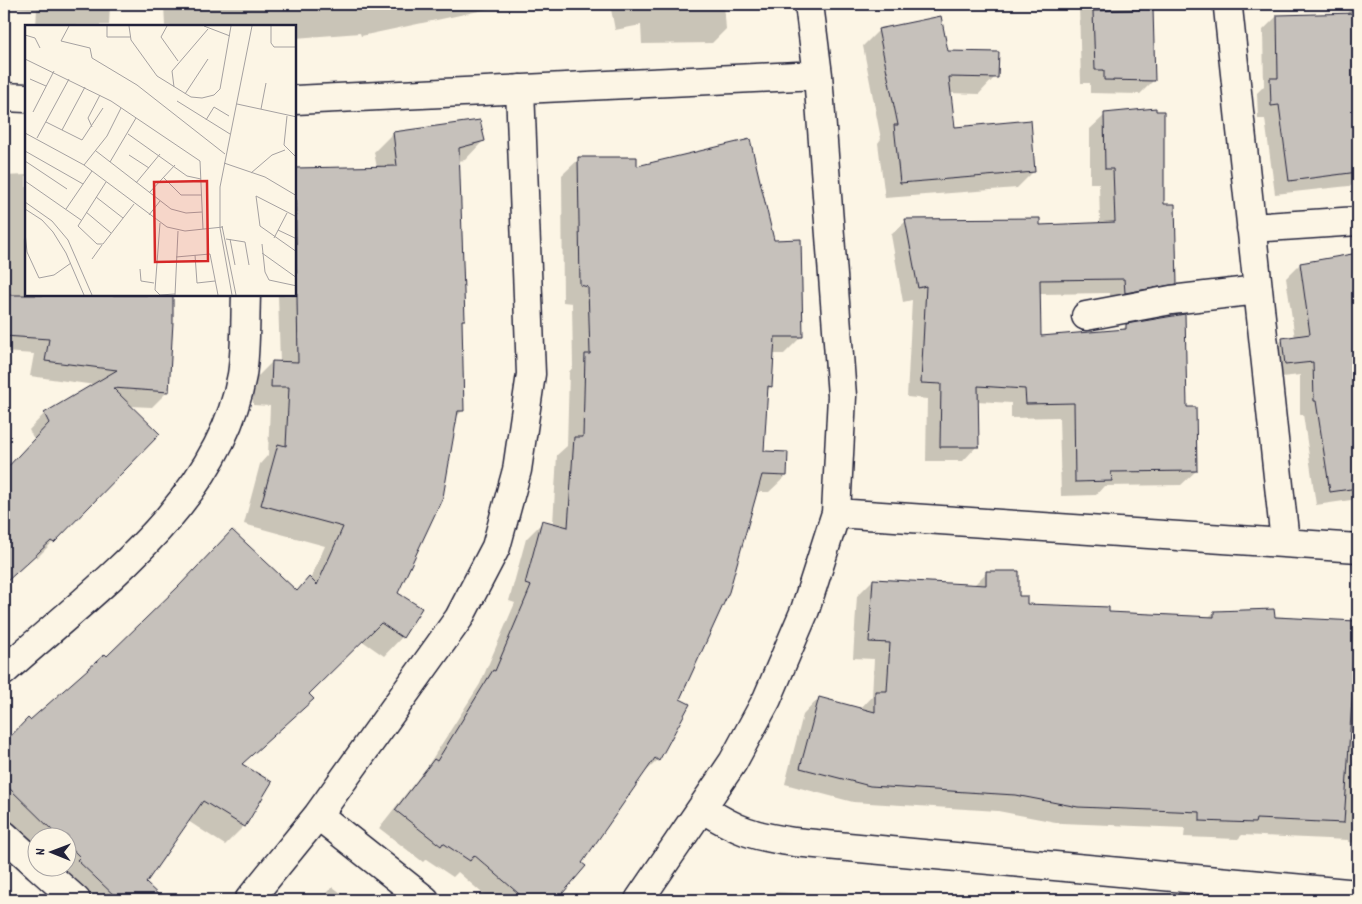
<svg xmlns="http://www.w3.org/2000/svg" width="1362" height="904" font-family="Dekko,sans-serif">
<rect width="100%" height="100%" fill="#fcf5e5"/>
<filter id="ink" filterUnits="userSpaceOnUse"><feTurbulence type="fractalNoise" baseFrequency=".02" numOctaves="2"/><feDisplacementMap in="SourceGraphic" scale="10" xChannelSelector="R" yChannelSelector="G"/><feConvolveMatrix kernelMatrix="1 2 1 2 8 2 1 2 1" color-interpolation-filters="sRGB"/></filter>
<g filter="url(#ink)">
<path fill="#0003" d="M4,4H110L109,25L36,26L37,9L4,7Z
M164,4H512L361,36L360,33L295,38V26H165Z
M610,4H724L726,29L712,43L642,44L641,25L615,30Z
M1079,4H1132V11L1154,80L1140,94L1090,93V83H1081Z
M1356,4H1358V185L1275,194L1265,119H1258L1257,93L1264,86L1263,30L1277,16L1345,15Z
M879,30L947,52L995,77L979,94L950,93L954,129L1034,171L1017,188L885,198L878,143L881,139L863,46Z
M1105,115L1163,206L1176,283L1161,298L1110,307V293L1039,294V338L1122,330L1126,326L1185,409L1196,471L1181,485L1104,486L1096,495L1061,496L1059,417L1011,418V403L977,401V446L963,461H926L927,399L907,397L912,300L903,302L891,235L906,221L1038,226L1100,224L1099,183H1090V129Z
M393,133L483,141L465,160L458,161L464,320L461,322L462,411L456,417L396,593L402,637L384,656L361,640L241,765L244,826L225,845L188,821L145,883L162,900H81L52,866H68V836H38V852L4,820V745L28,720L30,722L107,658L296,592L310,580L325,546L244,524L260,464L268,455L270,406L253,405V381L272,362L280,363L278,295H295V170L377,168L374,152Z
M579,159L636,168L773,241L801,337L784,354H773L771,386L767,391L763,452L786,476L769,492H756L658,760L641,776L580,863L584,866L555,900H490L458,872L453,877L426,859L423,862L379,828L427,767L480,684L515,603L509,601L526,539L543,522L553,524L557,455L567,446L569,372L573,367L572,303L563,302L562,175Z
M26,175V295H171L168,391L152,407L129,406L158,434L37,558L35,555L4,584V472L34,439L29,430L44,414L95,385L30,376L34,354L4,352V176Z
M1357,255L1358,499L1316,505L1303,414L1300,415V375L1272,378L1269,353L1283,339L1295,338L1286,278L1300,264Z
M986,573L1026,606L1107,613L1208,618L1214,612L1358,622V843L1348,842V840L1242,835L1238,839L1184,837L1185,828L1061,823L998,811L853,802L785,784L803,715L819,698L860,709L872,696L874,659L853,658L857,596L873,580L973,586Z
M333,887L350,900H320Z
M775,892L832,895L831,900H767Z"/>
<path fill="#c6c1bb" stroke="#22223b" d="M1153,9L1155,81L1104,80V70H1095L1093,11Z
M1358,13V172L1289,181L1279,105L1271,106L1270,78H1278L1277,15Z
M941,16L948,51L999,52L998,78L949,77L955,127L1031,120L1035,172L900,183L894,125H898L878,29Z
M1156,108V111H1164V204H1175L1177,284L1125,293L1124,279L1040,280L1041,336L1126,329V324L1185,314L1187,407H1196L1197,471L1111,472L1112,481L1075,482L1074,403L1026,404L1025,389L978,386L979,447H940L941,384L921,383L926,286L918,288L905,219L1040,218V225L1115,222L1113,169H1105L1104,113Z
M480,120L485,141L459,148L465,320H462L464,411H458L443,497L398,593L422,608L403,638L381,623L309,694L314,699L242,764L272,782L245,827L203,801L146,883L164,900H119L77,860L80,857L68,845V836H58L4,783V743L28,718L30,720L105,654L107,656L179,586L232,530L297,591L309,577L317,585L343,527L261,505L278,444L286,446L289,387H271L272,361L298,362L295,168L397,166L393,132Z
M750,139L774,240L801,239L803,337H775L772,387L768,386L764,451L788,452L787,476L762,475L729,592L680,699L690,704L659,761L655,758L582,863L586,866L557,900H526L474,855L470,861L443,843L441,846L395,810L434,759L437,761L493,670L495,671L531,586L525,584L542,520L568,527L574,437H583L585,354H590L588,287L580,285L578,157H637V166Z
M1358,253V488L1330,492L1316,401H1314L1313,362L1285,365L1282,338L1310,334L1300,263Z
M4,295H173V322L169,392L113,388L160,434L54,543L51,541L4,584V471L49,423L44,413L117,370L45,361L49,339L4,336Z
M986,571H1019V596H1027V604L1109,607V612L1214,617V611L1274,609L1275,617L1357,621L1344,823L1256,819L1255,823L1200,821V812L1078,807L1015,795L870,786L800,768L819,697L875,712V691H887L890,643L869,642L873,579L986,585Z"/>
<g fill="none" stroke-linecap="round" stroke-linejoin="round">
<g stroke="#22223b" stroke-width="31">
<path id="minor" d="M1229,4L1228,8L1285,542
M4,97L26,98
M295,100L818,75
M1251,228L1358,221
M1086,316L1171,300L1258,290
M836,513L1358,548
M4,671C94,590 220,501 242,375C246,349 245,321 246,295
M703,809C738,831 753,836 794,842L1358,894
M318,815L425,900
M4,835L38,866
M38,866L76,900
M249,900L318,815L459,618L496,547L517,470L531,374L520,89
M639,900L733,762L767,699L805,610L836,513L842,396L818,75L809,4"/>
</g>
<use href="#minor" stroke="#fcf5e5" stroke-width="28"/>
</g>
</g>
<g transform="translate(25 25)">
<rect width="271" height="271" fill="#fcf5e5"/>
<path fill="none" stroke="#a5a1a1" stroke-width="1" d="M44,1L36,16L65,23L67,33L112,60L200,129M82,1V12H105M104,1L106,15L132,51L166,72L177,73L189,70L195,64L206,1M142,1L136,12L153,36M179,1L205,11M246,1V18L249,22H272M0,10L10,13L15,23M0,34L86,76L175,136L178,204M5,54L21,61M149,62L147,46L183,4M160,69L183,34M152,76L205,109M212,79L272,92M236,84L241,58M8,87L29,46M262,91L259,120L272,133M181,95L189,82L204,91M21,97L57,115L78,83M67,102L63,93L75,70M37,105L60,62M0,108L59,140L142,202L160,206L198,202M103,109L162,151L176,154M12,113L44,54M0,126L58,159M71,126L146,184L161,188L177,187M104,130L124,143M0,136L42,164M85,137L111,93M199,138L240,152L272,171M59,140L82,111L96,83M226,148L247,130L260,125M138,152L156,170H176M0,156L56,195M81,157L53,201L72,219H78L109,179M111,158L135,129M124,168L150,140M71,172L98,193M0,177L27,196L43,215L67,270M0,184L17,195L28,207L41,228L59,270M41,184L67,146M61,187L86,208M124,190L135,176M272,192L231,171L235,201L272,227M135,198L130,265L135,270L150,269M197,201L211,270M253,205L272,214M0,207L2,227L14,253L29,250L46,238M249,213L262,188M201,214L220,217L224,240M205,214L210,240M237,219L240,247L244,255L272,261M237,228L272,253M170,230L172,258L190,256M151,232L185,229L193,270M67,234L77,220M115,244L116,256L129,258M150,270L153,206M207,270L195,203V162L227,1"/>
<path fill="#d62828" fill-opacity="0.15" stroke="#d62828" stroke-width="2.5" d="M182,156L183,236L130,237L129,157Z"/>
<rect width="271" height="271" fill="none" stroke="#22223b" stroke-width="2.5"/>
</g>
<rect width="1362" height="904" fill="none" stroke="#fcf5e5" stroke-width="20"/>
<rect x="10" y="10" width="1342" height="884" fill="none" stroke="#22223b" stroke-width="2" filter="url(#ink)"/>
<g transform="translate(52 852) rotate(271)"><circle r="24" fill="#fcf5e5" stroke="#a5a1a1"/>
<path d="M0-4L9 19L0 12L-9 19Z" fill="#22223b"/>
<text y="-8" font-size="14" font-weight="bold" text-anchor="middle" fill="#22223b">N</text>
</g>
</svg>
